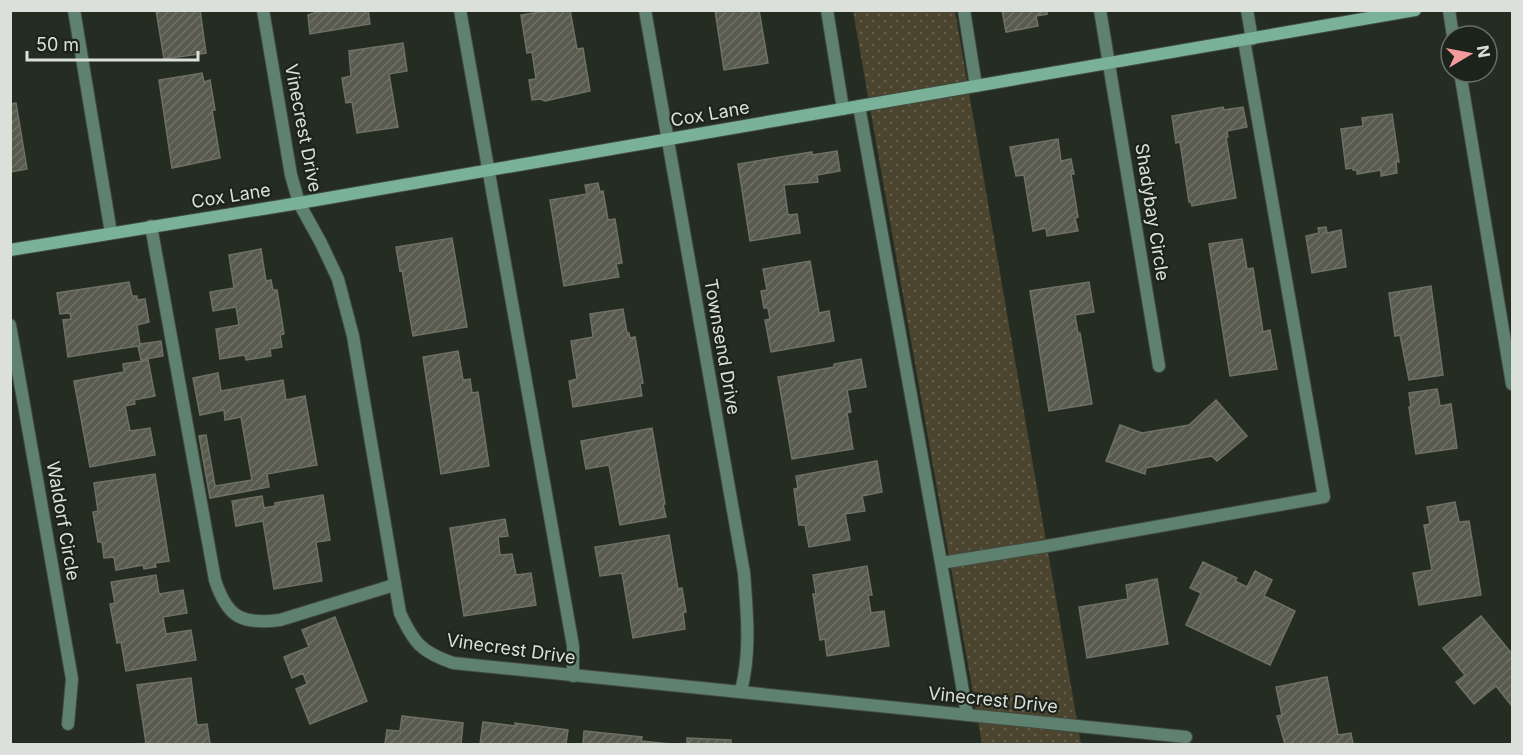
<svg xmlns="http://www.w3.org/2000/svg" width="1523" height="755" font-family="Inter,sans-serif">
<defs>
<pattern id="park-dots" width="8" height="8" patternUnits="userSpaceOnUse" patternTransform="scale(1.5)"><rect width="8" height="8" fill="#4b442e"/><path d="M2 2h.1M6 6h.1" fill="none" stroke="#645f4c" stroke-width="1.8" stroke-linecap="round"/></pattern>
<pattern id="building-hatch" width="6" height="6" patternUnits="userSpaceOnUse" patternTransform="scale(1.5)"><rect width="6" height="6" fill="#585a4d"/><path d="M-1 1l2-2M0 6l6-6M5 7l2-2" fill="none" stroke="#6f7166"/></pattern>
</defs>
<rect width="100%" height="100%" fill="#252d23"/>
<path fill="url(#park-dots)" d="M853,11H955L1081,744H982Z"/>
<path fill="url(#building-hatch)" stroke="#6f7164" stroke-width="1.5" d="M156,10H200L206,53L164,59Z
M323,10H368L370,24L310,34L308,15Z
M552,10H570L577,49L583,48L590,91L545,101L541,99L532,100L529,80L536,79L532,52L527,53L521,15Z
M715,10H759L768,63L724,70Z
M1002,10H1047V14L1036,16L1038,26L1006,32Z
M403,43L407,71L389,74L398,127L357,133L352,102L346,103L342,78L351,76L349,51Z
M202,73L204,82L210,80L215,110H212L220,158L172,168L159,80Z
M16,103L27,169L10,172V104Z
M1223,107L1224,110L1243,107L1247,127L1227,131L1228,137H1226L1236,198L1192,206L1191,202H1189L1180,142L1176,143L1172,116Z
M1392,114L1399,162H1396L1397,173L1381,176V170L1357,174V170H1353V168L1346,169L1341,129L1363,126L1362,118Z
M1058,139L1061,161L1071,159L1074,174H1071L1078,217L1075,218L1078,231L1047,236L1046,228L1033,231L1024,175L1016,176L1010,147Z
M837,151L840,171L817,175L818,182L784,185L788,215L797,214L800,233L750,241L738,164L812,152V155Z
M598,183L600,192L603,191L608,220L615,219L622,263L616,264L619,277L564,286L550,200L587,194L585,185Z
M1326,227L1327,233L1341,230L1346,267L1312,273L1306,236L1319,233L1318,228Z
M452,238L467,327L413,336L402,270L400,271L396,247Z
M1242,239L1247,269L1253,268L1263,332L1270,330L1277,369L1230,376L1209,244Z
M261,249L266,281L271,280L273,290H277L284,334L280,335L282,347L270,349L271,356L246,360L245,355L220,359L216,329L239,325L236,307L213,311L210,292L234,288L229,255Z
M810,261L819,313L829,311L834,341L771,352L765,320L770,319L768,308H764L761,291L767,290L763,269Z
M129,282L132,296H137V300L145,299L149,322L137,325L140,344L161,341L163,356L141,360L138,346L68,357L63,320L71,319L70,313L60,314L57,293Z
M1089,282L1094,312L1075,315L1078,333H1080L1092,404L1049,411L1030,291Z
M1431,286L1443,375L1409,380L1400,335L1395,336L1389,293Z
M623,309L627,333H629L630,338L635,337L643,383L640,384L642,396L573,407L569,381L577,379L571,341L593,337L590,314Z
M458,351L463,380L470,379L472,393L478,392L489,466L441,474L423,357Z
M861,359L866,387L847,390L851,412L847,413L853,449L792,459L778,377L834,367V364Z
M148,360L155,396L134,400L135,404L125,406L130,431L150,428L155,455L90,467L74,381L124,372L123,364Z
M218,373L221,391L283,380L286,400L305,396L317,465L267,474L269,487L210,498L199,436L206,435L215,486L252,480L241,417L225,420L224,410L200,415L193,378Z
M1437,389L1440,406L1451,404L1457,448L1416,454L1409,407H1411L1409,393Z
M1216,400L1247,436L1217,461L1212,456L1146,468L1145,474L1106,461L1120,425L1142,433L1189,425Z
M652,428L665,504H663L666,517L620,525L609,465L586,469L581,441Z
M877,461L882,492L862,496L865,511L845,514L850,540L809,547L805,525H799L794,489L798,488L796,476Z
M155,474L169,561L155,563L156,567L144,569L143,565L116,570L114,557L104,558L102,542H98L93,512L98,511L94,483Z
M323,495L330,540L316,542L322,581L274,589L263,521L236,526L232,501L262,496L264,508L275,506V503Z
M1455,502L1459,522L1469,521L1481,595L1419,605L1413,573L1432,570L1424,525L1430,524L1427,507Z
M505,519L508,536L498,537L500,555L512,554L516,575L531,573L536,605L464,616L450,528Z
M669,535L678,589L682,588L686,612L683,613L685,629L633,638L622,573L600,576L595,547Z
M1203,562L1237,578L1235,581L1247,587L1255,571L1272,580L1264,596L1295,611L1270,665L1186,625L1201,593L1190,588Z
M867,566L872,595H868L871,613L884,611L889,646L827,656L825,639L820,640L813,594H816L813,575Z
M156,575L159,594L183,590L187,613L163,617L166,634L191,630L196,660L126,671L121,642L117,643L110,604L115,603L111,582Z
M1157,579L1168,644L1087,658L1079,607L1128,599L1126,585Z
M1481,616L1512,654V706L1496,686L1474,704L1456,682L1465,675L1443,648Z
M335,617L367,701L310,724L296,689L307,684L303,673L292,678L284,657L309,647L302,630Z
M1327,677L1338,735L1351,733L1353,744H1285L1277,716L1282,715L1276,687Z
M191,678L197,725L207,724L210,744H142L146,743L137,685Z
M402,716L463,723L461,744H385L387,730L400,731Z
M483,722L515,726V723L568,730L566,744H480Z
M584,731L642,737L641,741L671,744H583Z
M687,738L731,740V744H687Z"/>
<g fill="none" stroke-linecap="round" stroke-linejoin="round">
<g stroke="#424a40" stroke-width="14">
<path id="lane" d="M74,10L111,233
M460,10L573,646V676
M827,10L843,109
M964,10L976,86
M1247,10L1252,39
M859,106L941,563
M151,226L215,580C227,617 241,625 280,620L394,585
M967,715L941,563L1047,546L1324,497L1244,40"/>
</g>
<g stroke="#424a40" stroke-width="14">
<path id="street" d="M263,10L291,175L299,203L321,243L338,279L353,336L400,613C414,643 421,652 453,663L1186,737
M645,10L744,573C747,613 751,652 741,691
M1100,10L1159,366
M1449,10L1453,36
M1460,72L1512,384
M10,325L72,679L68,724"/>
</g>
<g stroke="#424a40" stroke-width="14">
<path id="secondary" d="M10,250L299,203L1415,10"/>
</g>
<use href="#lane" stroke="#5e8170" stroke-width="12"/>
<use href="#street" stroke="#5e8170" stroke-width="12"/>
<use href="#secondary" stroke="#79b298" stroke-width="12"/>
</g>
<g text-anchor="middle" stroke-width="4.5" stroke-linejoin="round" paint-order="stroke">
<g font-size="18" fill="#dbe0da" stroke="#1b231a">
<text transform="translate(710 114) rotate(-10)" y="6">Cox Lane</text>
<text transform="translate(303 128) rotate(79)" y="6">Vinecrest Drive</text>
<text transform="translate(231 196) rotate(-9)" y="6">Cox Lane</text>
<text transform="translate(1152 212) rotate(81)" y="6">Shadybay Circle</text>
<text transform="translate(722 347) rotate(80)" y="6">Townsend Drive</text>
<text transform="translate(63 521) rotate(80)" y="6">Waldorf Circle</text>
<text transform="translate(511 649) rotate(8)" y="6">Vinecrest Drive</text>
<text transform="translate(993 700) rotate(6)" y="6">Vinecrest Drive</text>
</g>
</g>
<rect width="1523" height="755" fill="none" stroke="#dbe0da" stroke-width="24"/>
<g transform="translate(1469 54) rotate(80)"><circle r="28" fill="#1b231a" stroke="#686f67" stroke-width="1.5"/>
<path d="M0-4.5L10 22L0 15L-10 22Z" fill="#f59b9e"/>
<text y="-9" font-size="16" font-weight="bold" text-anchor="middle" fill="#dbe0da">N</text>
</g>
<path d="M27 51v9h171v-9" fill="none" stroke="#dbe0da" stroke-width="3"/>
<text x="36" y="51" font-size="18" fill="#dbe0da" stroke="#1b231a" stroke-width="4.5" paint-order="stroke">50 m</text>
</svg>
